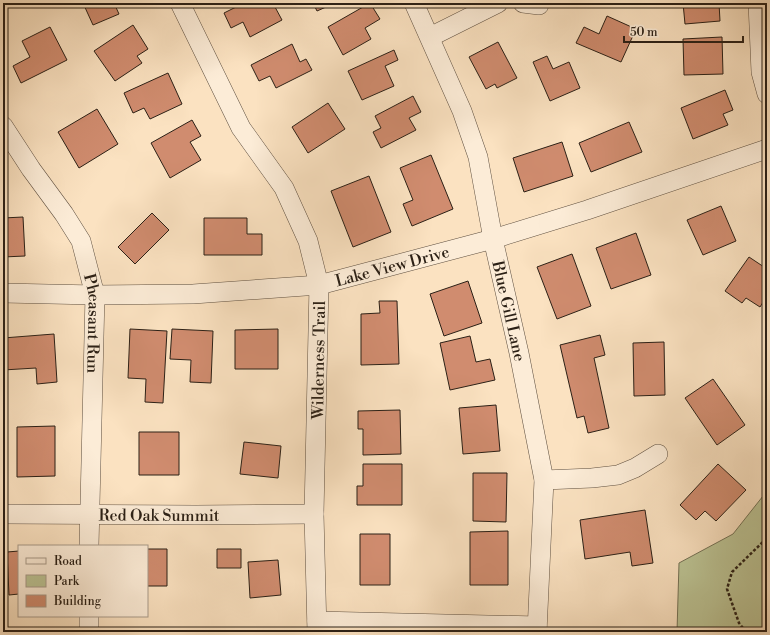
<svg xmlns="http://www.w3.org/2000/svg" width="770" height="635" font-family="'Libre Bodoni',serif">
<rect width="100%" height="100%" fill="#fbe2c1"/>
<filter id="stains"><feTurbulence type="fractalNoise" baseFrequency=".005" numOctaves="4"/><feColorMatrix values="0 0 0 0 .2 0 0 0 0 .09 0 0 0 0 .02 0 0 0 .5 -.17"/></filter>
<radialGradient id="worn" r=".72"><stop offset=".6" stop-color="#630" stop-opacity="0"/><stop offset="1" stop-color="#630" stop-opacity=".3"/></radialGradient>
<path fill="#bcc495" stroke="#747256" d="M767,491V632H677L679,563L733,534Z"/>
<path fill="#d08c6f" stroke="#2b2016" d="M83,3H114L119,14L93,25Z
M244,3H280L281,4L275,7L282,20L250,37L243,22L231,28L224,13Z
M313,3H335L317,11Z
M370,3L380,19L365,28L371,39L343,55L328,27Z
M683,3H719L720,21L685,24Z
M607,16L636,29L621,62L576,43L584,27L599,34Z
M133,25L148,49L137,56L142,63L115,81L94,51Z
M50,27L67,60L21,83L13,66L30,57L22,41Z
M722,37L723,74L684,75L683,39Z
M498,42L517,78L497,88L495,84L486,89L469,57Z
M292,44L300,62L306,59L312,70L276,88L270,76L259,81L251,65Z
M394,50L398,60L385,66L394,86L362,100L348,71Z
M547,56L553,69L569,62L580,88L550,101L533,62Z
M168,73L182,104L150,119L144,108L133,113L124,93Z
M725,90L733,110L723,114L728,125L693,139L681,108Z
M413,96L421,112L409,118L416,130L381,148L373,132L381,128L375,116Z
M328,103L345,129L308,153L292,127Z
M97,109L118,144L79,168L58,132Z
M192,120L201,136L190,142L201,160L170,178L151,143Z
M629,122L642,152L591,172L579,143Z
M562,142L573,176L524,192L513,158Z
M431,155L453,209L412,226L403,204L413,200L400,168Z
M369,176L391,232L353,247L331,191Z
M721,206L736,241L703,255L687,220Z
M152,213L169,230L135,264L118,247Z
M23,217L25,256L3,257V218Z
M204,218H247V234H262V255H204Z
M636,233L651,275L611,289L596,248Z
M572,254L591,306L557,319L537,267Z
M749,257L767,269V296L760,307L746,298L742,303L725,291Z
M468,281L482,323L444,336L430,294Z
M379,301H397L399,364L361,365V314L380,313Z
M130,329L167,331L163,403L145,402L146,379L128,378Z
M172,329L213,331L211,383L190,382L191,360L170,359Z
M278,329V369H235V330Z
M54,334L57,382L37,384L36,368L3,370V338Z
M600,335L605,355L594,358L609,428L588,433L584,416L577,418L560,345Z
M470,336L476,362L490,359L495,380L450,390L440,343Z
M664,342L665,395L634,396L633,343Z
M713,379L745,425L717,445L685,398Z
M496,405L500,451L463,454L459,408Z
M400,410L401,454L363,455V429H358V411Z
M55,426V476L17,477V427Z
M139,432H179V475H139Z
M244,442L281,446L278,478L240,474Z
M363,464H402V505H357V486H363Z
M718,464L746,490L716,521L705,511L696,520L680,505Z
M473,473H507L506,522L473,521Z
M645,510L653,563L632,566L630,552L585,559L580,520Z
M508,531V585H470V532Z
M360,534H390V585H360Z
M147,549H167V586H147Z
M217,549H241V568H217Z
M19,551V594L9,595L7,552Z
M278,560L281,595L250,598L248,562Z"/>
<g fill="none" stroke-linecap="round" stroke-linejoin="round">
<g stroke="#5f5041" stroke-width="20">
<g id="minor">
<path d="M180,3L241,128L284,188L308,241L319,285L314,514L317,632"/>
<path id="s1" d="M414,3L462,111L478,157L493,239L519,353L544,480L537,632"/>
<path d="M523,3L539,5"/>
<path d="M758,3L761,72L767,94"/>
<path d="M430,37L498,3"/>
<path id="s2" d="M3,126L31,169L64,214L81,241L95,295L89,546"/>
<path id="s3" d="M3,293L95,295L193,294L319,285L493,239L587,210L767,149"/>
<path d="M544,480L592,478L618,475L635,468L658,454"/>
<path id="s4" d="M3,514L196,515L314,514"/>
<path d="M317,621L537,626"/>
<path d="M89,632V616"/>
</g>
</g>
<path stroke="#2b2016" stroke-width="2.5" stroke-dasharray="3 2" stroke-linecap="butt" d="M746,632L739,623L727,589L732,572L767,538"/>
<use href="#minor" stroke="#fcecd7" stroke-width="19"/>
</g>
<g text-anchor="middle" stroke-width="4" stroke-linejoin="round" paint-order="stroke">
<g font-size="16" fill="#2b2016" stroke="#fcecd7">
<text dy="6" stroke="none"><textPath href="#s3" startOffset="392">Lake View Drive</textPath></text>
<text dy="6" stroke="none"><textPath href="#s1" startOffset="324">Blue Gill Lane</textPath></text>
<text dy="6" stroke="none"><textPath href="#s2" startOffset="223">Pheasant Run</textPath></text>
<text transform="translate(318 360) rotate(-89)" y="6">Wilderness Trail</text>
<text dy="6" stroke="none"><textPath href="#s4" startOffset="156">Red Oak Summit</textPath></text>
</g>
</g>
<rect width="770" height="635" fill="none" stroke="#fbe2c1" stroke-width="16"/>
<rect x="4" y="4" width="762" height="627" fill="none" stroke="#2b2016" stroke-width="2"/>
<rect x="8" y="8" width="754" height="619" fill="none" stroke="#2b2016"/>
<rect x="18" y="545" width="130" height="72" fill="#fcecd7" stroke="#a89a8a"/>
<rect x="26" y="558" width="20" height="6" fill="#fcecd7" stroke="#a89a8a"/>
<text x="54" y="565" font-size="12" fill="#2b2016">Road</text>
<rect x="26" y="575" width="20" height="12" fill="#bcc495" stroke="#a89a8a"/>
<text x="54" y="585" font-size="12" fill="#2b2016">Park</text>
<rect x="26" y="595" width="20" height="12" fill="#d08c6f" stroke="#a89a8a"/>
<text x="54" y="605" font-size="12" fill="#2b2016">Building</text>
<path d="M624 36v6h119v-6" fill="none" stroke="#2b2016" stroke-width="2"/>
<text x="630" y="36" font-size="12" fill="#2b2016" stroke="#fcecd7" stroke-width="3" paint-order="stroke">50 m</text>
<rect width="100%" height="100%" filter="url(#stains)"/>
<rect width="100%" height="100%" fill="url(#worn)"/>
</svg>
